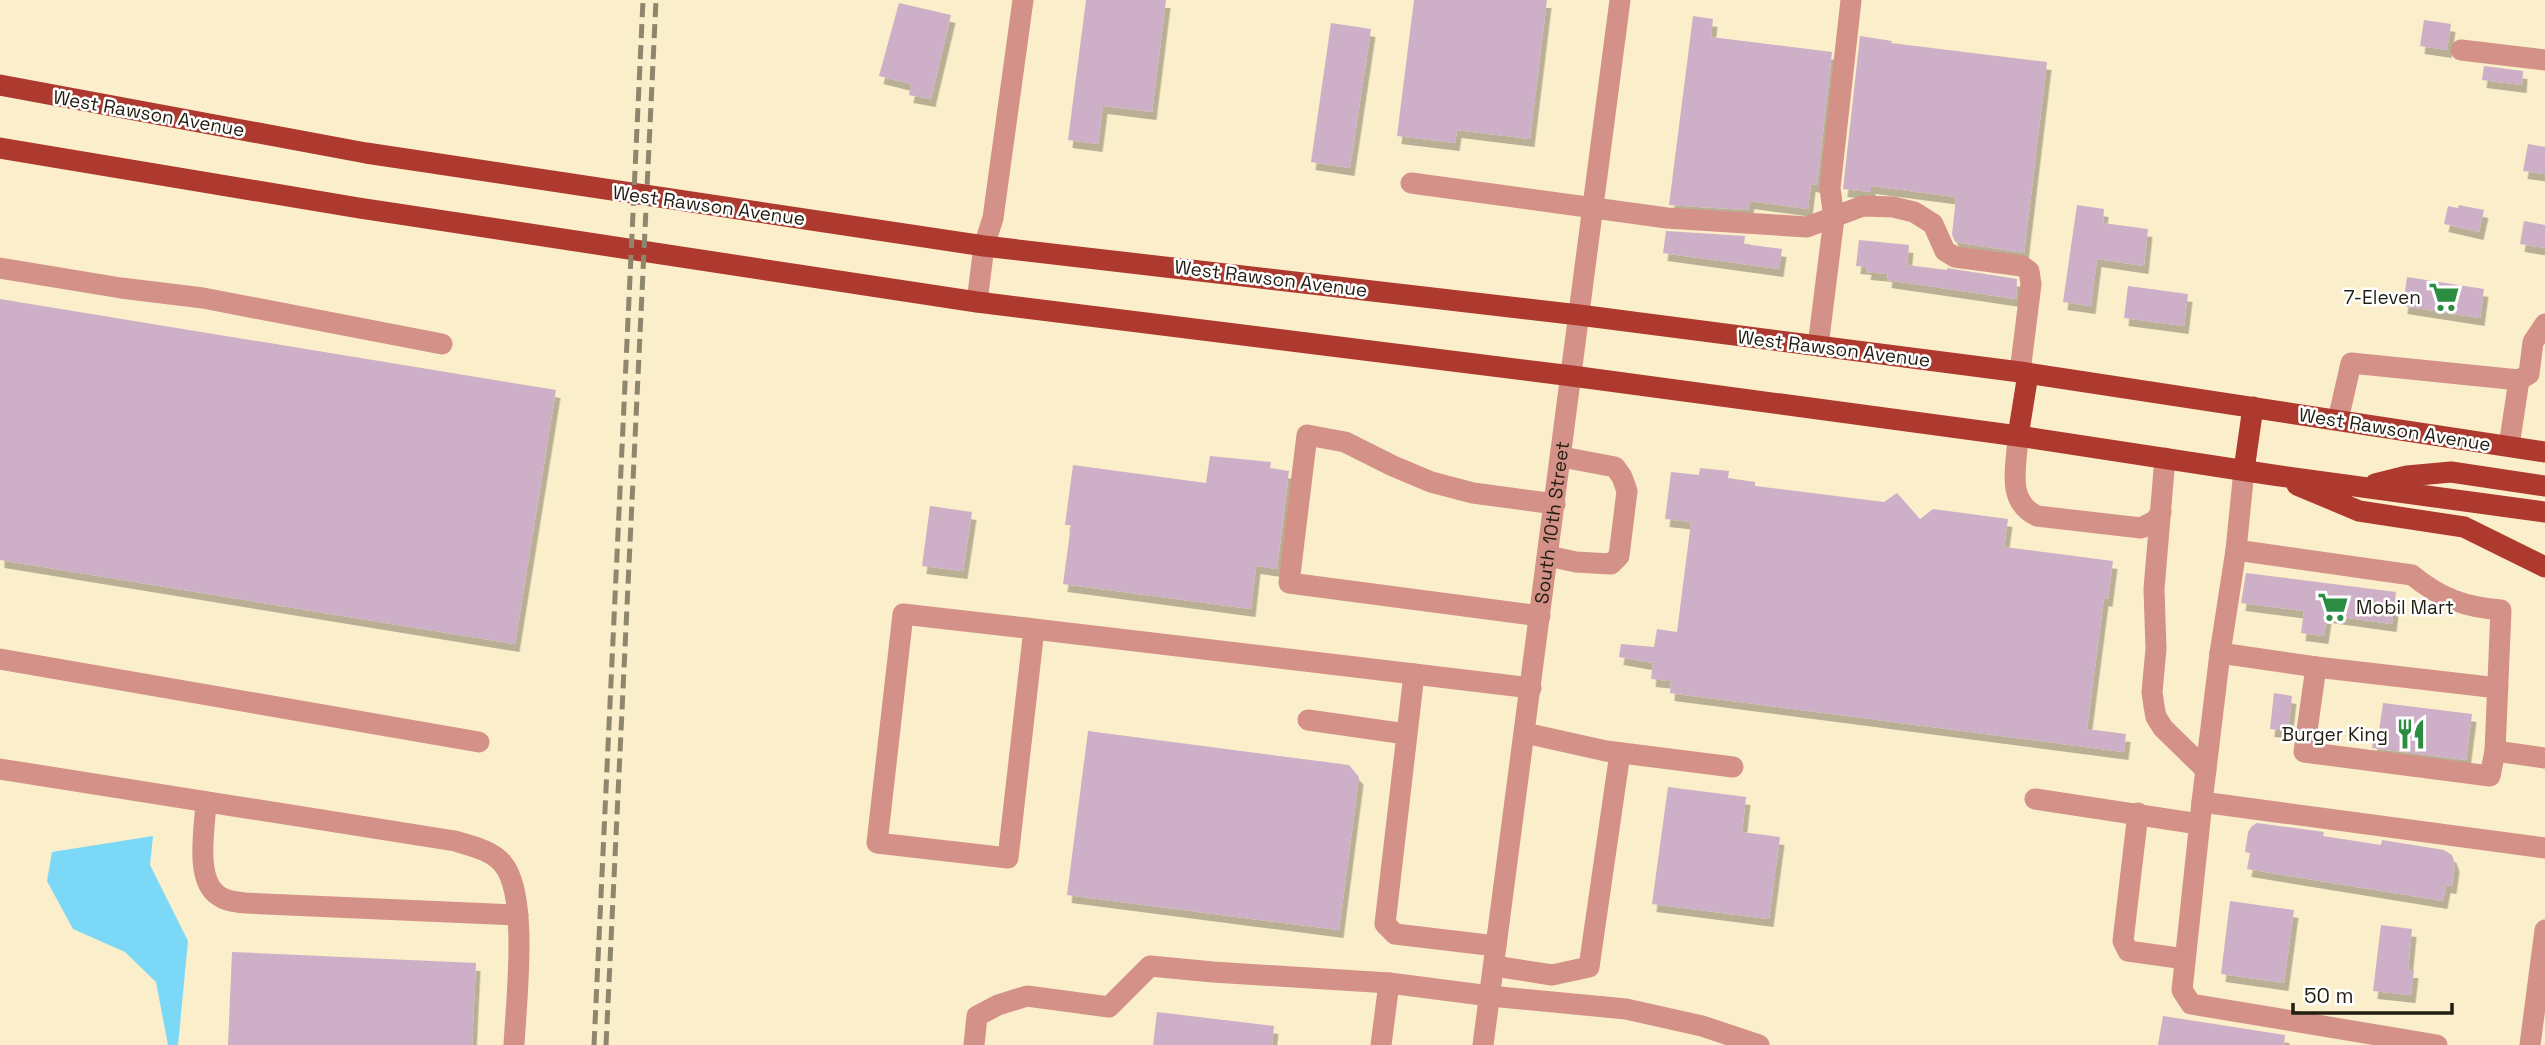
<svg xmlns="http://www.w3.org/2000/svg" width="2545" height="1045" font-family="'Space Grotesk',sans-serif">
<defs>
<filter id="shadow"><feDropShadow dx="4.5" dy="8" stdDeviation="0" flood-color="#0004"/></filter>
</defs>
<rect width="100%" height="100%" fill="#fbeeca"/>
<path fill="#7bd8f6" d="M153,836L150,865L188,941L178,1045H168L156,982L125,952L73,929L47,881L52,852Z"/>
<path fill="#cdafc7" filter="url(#shadow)" d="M1086,0H1166L1152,112L1103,106L1098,144L1068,140Z
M1414,0H1547L1530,139L1457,130L1455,143L1397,136Z
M899,3L951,15L931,99L909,95L911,84L879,76Z
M1693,16L1713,19L1711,37L1832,52L1817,185L1811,184L1808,209L1750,201L1748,210L1669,205Z
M2424,20L2451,24L2447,50L2420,46Z
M1331,23L1371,29L1350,168L1311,162Z
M1860,36L1892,41L1891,43L2047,62L2024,253L1955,242L1952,234L1956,197L1871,186V192L1843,189Z
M2484,66L2523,71L2522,85L2482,80Z
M2528,144L2545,147V174L2523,171Z
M2077,205L2104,209L2103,223L2148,229L2144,266L2097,259L2091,306L2063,302Z
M2459,205L2484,210L2479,232L2444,224L2448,206L2458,208Z
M2524,221L2545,225V248L2520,244Z
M1666,231L1745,236L1744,244L1782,249L1779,269L1663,253Z
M1859,240L1909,245L1907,265L1947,270V268L2017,279L2016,299L1887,280L1888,274L1866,272L1867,267L1856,266Z
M2407,277L2484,289L2480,318L2403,306Z
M2128,286L2188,294L2184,326L2124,318Z
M0,299L556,390L515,644L0,560Z
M1210,456L1271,462L1270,468L1289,471L1277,569L1256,566L1251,609L1063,584L1071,525H1065L1073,465L1206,483Z
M1700,468L1729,471L1728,478L1755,482V486L1884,502L1897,493L1920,519L1933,509L2008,519L2004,547L2113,561L2108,599L2104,598L2087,729L2126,734L2124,752L1670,693L1671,681L1651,679L1653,663L1619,657L1621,644L1654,647L1657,629L1677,632L1691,522L1665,519L1671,472L1699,475Z
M930,506L972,512L963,571L922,566Z
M2246,573L2396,592L2392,624L2327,615L2324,636L2301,633L2304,611L2241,603Z
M2274,693L2292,696L2288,731L2270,729Z
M2383,703L2472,714L2466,760L2372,748L2374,731H2379Z
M1088,731L1349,765L1359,777L1339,930L1067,895Z
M1668,787L1746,797L1742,832L1780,837L1769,919L1652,904Z
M2257,823L2324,832L2323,836L2381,845L2382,840L2444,850L2452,855L2455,864L2452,886L2446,885L2443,901L2247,869L2250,853L2245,852L2248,832L2252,826Z
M2230,901L2294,910L2284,983L2221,974Z
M2381,925L2412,929L2408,970H2414L2411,995L2373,991Z
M232,952L476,963L472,1045H228Z
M1157,1012L1274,1026L1272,1045H1153Z
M2163,1016L2285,1035L2284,1045H2158Z"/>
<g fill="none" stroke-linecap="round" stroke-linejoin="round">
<g stroke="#d39187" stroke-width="21">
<path d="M2461,50L2545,60"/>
<path d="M1411,183L1667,218L1807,227L1863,206L1893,207L1914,212L1933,224L1945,251L1955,257L2022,266L2029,271L2031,284L2020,372"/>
<path d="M0,268L121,288L203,298L442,344"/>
<path d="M977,302L984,246L993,218L1023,0"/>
<path d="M1818,346L1834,218L1830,188L1851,0"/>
<path d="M2519,380L2529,374L2533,342L2545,324"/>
<path d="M2338,420L2351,363L2519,380L2509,446"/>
<path d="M2018,436C2017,465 2005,501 2037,516L2141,528L2155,521L2161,512"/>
<path d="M2165,458L2154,589L2156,649L2152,692L2154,706L2156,717L2163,728L2206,770"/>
<path d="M2244,470L2236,550L2412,575C2440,598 2464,607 2501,610L2495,751L2545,758"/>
<path d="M2236,550L2220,653L2316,667L2304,752L2490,776L2495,751"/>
<path d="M1548,556L1576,562L1611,564L1619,556L1627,491L1622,477L1615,467L1562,457"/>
<path d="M1540,616L1289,583L1307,435L1345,442L1393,466L1431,482L1473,493L1555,504"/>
<path d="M1034,629L903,614L877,843L1008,858L1034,629L1414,674"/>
<path d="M2220,653L2202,802L2545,848"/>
<path d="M0,659L479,742"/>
<path d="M2316,667L2498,688"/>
<path d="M1308,720L1406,734"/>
<path d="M1525,733L1606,751L1733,767"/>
<path d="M0,769L455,841C471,846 492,850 503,864C529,895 516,1003 514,1045"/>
<path d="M2035,799L2199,824"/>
<path d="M206,802C205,828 194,880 219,896C226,901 236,902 245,903L518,915"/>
<path d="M2202,802L2182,990L2191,1004L2437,1045"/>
<path d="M2138,813L2123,941L2128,951L2185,959"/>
<path d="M1496,946L1395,934L1385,924L1414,674L1531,688"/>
<path d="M1494,966L1552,975L1589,967L1620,753"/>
<path d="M974,1045L977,1016L998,1005L1027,996L1109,1007L1150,966L1213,972L1389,983L1490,996L1626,1009L1702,1026L1759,1045"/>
<path d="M1381,1045L1389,983"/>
<path id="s1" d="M1483,1045L1620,0"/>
<path d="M2530,1045L2545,930"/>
</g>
<path stroke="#ae392e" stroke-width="21" d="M0,85L366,153L984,246L1579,315L2020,372L2545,452
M0,148L359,208L977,302L1572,376L2018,436L2273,475L2545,512
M2018,436L2028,374
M2244,470L2253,407
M2375,484L2407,476L2451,472L2545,486
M2297,485L2359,511L2464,527L2545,567"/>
<path stroke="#8f866e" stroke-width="5" stroke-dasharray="14 7" stroke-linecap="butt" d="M594,1045L643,0
M606,1045L656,0"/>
</g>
<defs>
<g id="supermarket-bare" transform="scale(2.415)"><path d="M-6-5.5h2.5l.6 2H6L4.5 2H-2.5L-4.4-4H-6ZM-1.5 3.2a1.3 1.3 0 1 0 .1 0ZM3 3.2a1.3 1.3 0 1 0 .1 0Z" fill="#2a8d41" stroke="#fff" stroke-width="2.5" paint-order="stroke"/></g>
<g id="restaurant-bare" transform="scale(2.415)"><path d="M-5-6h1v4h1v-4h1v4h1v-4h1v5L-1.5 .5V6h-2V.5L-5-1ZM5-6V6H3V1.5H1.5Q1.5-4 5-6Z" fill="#2a8d41" stroke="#fff" stroke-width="2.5" paint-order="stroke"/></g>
</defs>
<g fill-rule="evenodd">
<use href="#supermarket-bare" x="2444" y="297"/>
<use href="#supermarket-bare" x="2333" y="607"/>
<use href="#restaurant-bare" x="2411" y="734"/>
</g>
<g text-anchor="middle" stroke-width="5" stroke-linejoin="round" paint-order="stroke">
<g font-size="19" fill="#221e11" stroke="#fff">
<text transform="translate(149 113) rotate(10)" y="7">West Rawson Avenue</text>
<text transform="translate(709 205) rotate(8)" y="7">West Rawson Avenue</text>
<text transform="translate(1271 278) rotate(7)" y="7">West Rawson Avenue</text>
<text transform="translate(1834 348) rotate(7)" y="7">West Rawson Avenue</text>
<text transform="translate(2395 429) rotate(9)" y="7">West Rawson Avenue</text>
<text dy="7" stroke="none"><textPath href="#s1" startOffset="527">South 10th Street</textPath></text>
</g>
<g font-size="19" fill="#221e11" stroke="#fff" text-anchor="end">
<text x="2421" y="304">7-Eleven</text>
<text x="2356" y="614" text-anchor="start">Mobil Mart</text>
<text x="2388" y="741">Burger King</text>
</g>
</g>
<path d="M2293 1003v10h159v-10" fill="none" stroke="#221e11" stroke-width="3.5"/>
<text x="2304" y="1003" font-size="21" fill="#221e11" stroke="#ffffff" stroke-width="5" paint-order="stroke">50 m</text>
</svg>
